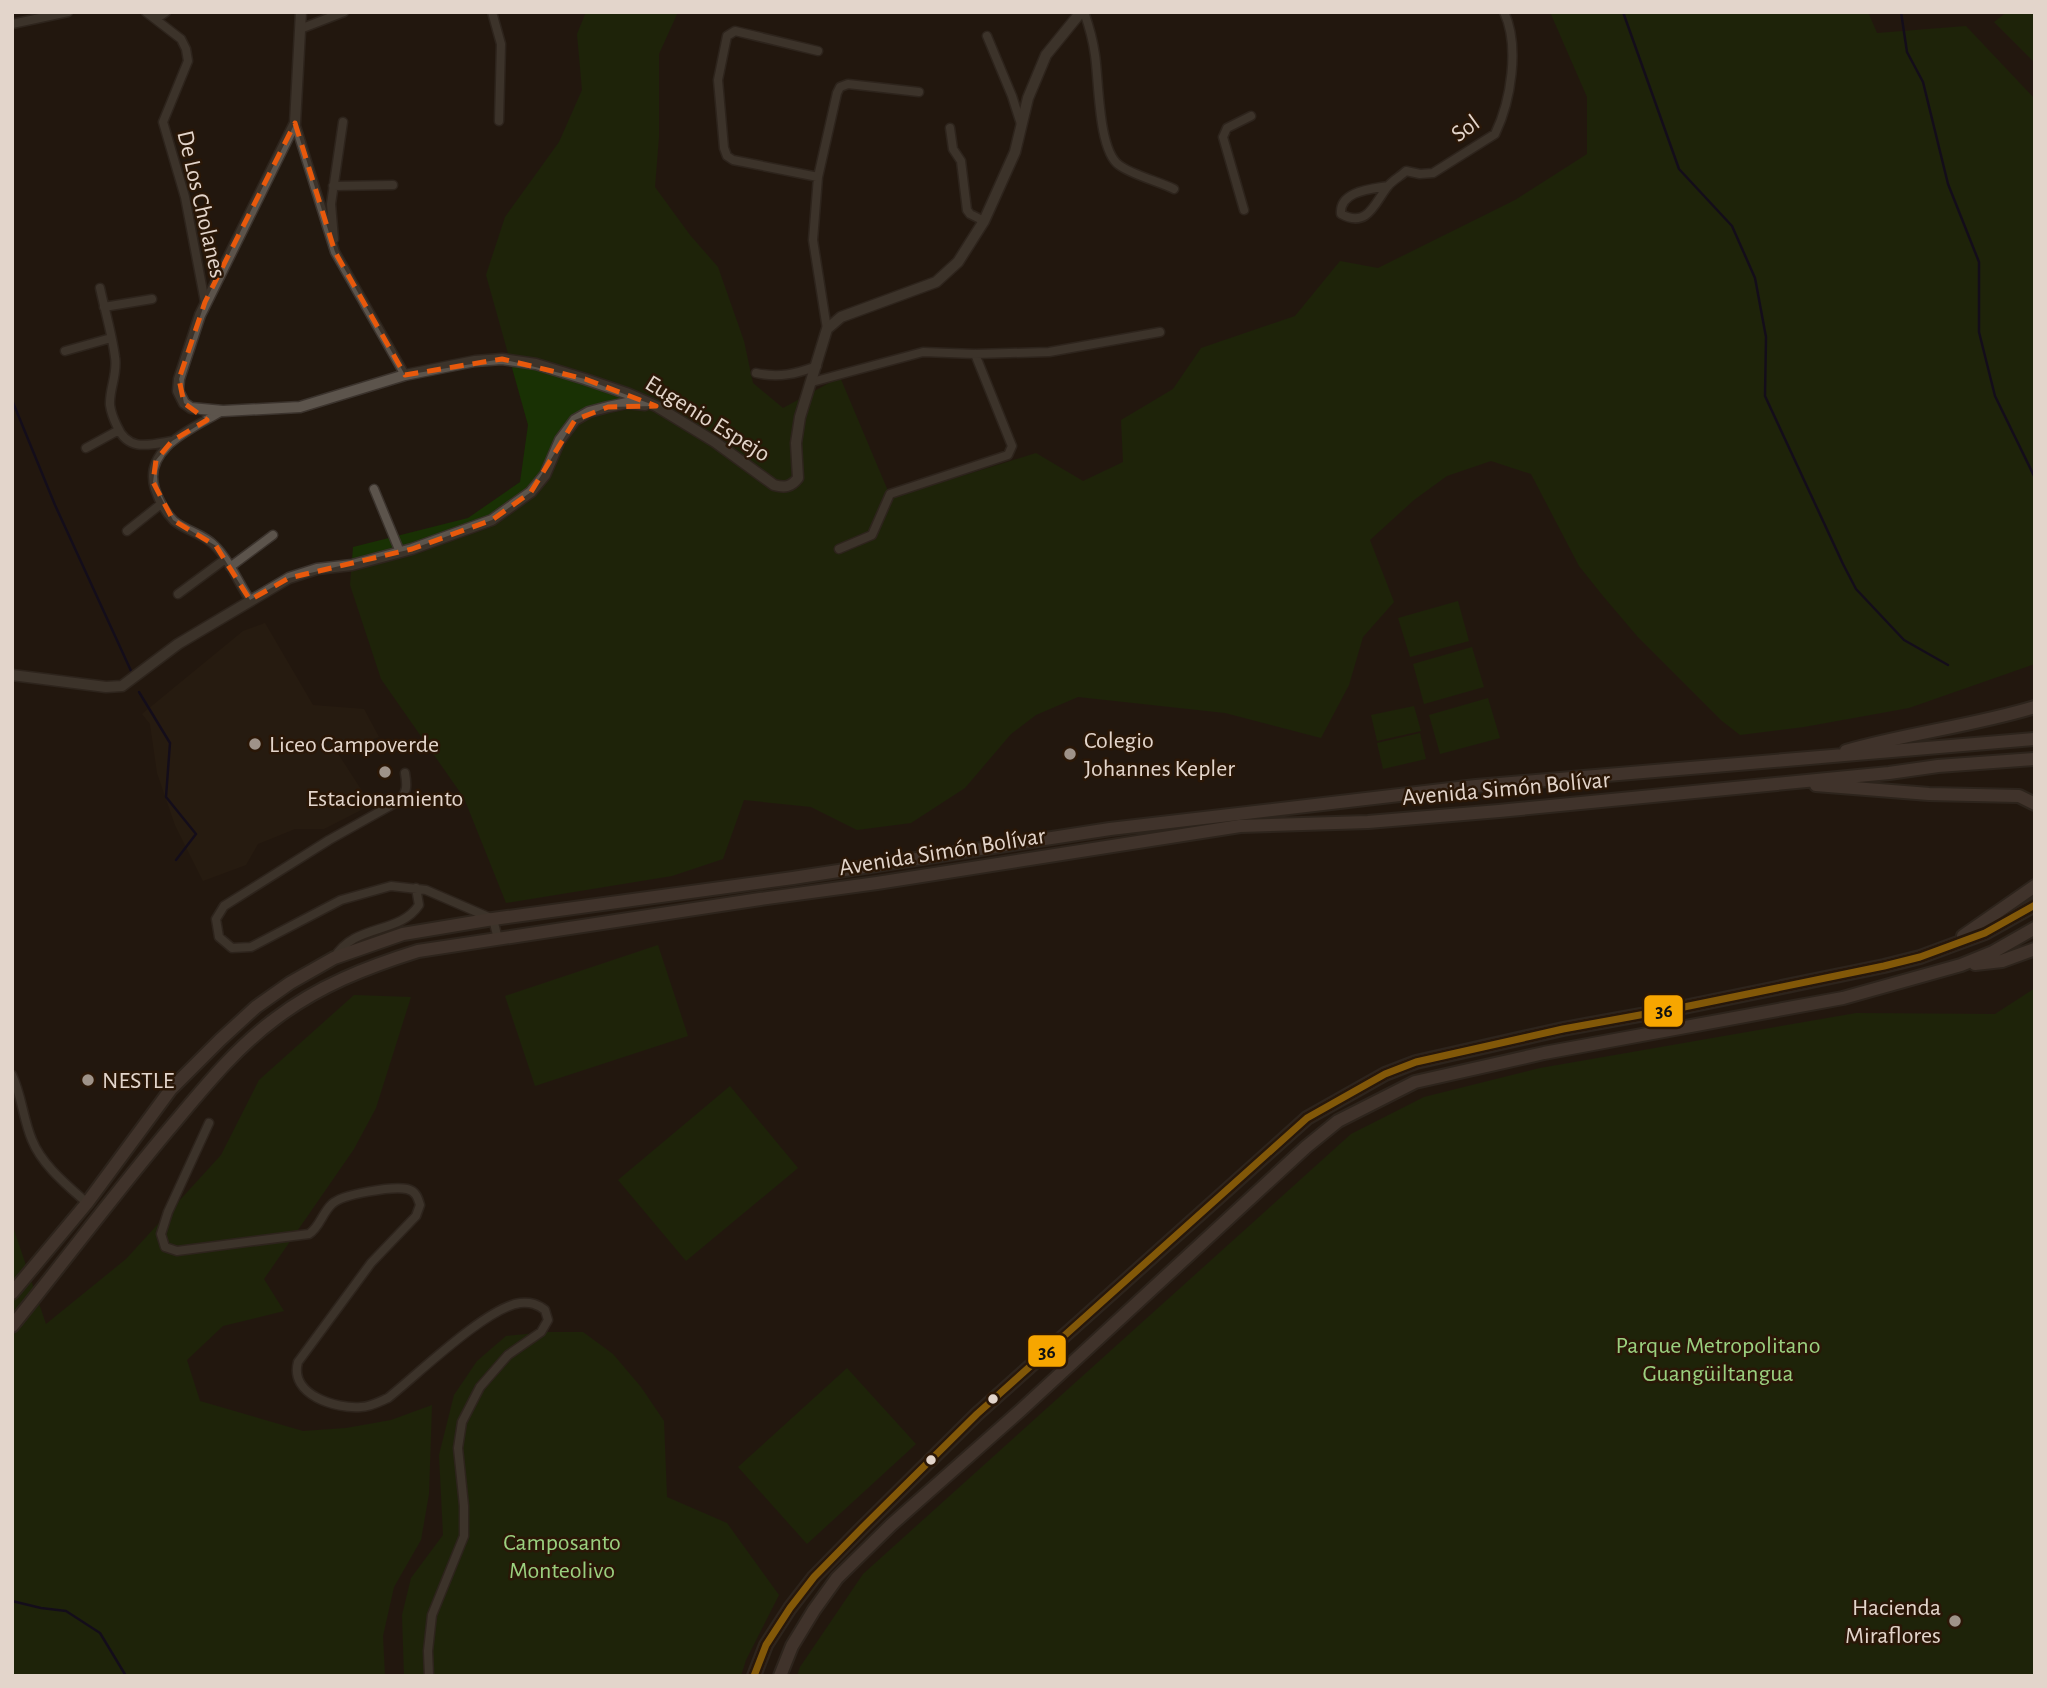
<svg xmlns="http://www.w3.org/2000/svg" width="2047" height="1688" font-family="'Alegreya Sans',sans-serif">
<rect width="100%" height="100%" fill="#22180f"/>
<path fill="#2c1f12" d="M265,623L313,705L364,709L379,737L337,752L371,805L324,829H295L258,844L246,865L203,881L175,825L157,773L150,724L142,714L243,631Z"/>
<path fill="#193104" d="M586,12H678L659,54V137L655,187L690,235L718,267L744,341L753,383L783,408L840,377L891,498L1036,453L1083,481L1123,462L1121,420L1173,389L1201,348L1295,316L1340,261L1378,268L1515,200L1587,154V97L1550,12H1868L1877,33L1966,26L2035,99V664L1909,708L1804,727L1740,735L1722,721L1637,636L1603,596L1579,566L1531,474L1491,461L1447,476L1414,500L1370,540L1394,602L1363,637L1349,685L1321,738L1225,713L1078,697L1036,715L1011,734L965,788L911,823L857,830L811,807L744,800L723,859L672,876L506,903L464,798L381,679L350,585L353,547L468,518L520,482L528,425L486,275L505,217L559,142L582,90L577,34Z
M2007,12H2035V63L1994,22Z
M1458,601L1469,641L1410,657L1398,618Z
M1472,647L1484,687L1424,704L1413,664Z
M1488,698L1500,738L1440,754L1429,715Z
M1414,706L1421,731L1377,741L1371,715Z
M1420,733L1426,759L1383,769L1377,743Z
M658,945L688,1036L535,1086L505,996Z
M2035,988V1676H797L800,1667L863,1574L1351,1134L1424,1097L1540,1068L1856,1013L1995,1014Z
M354,995L411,997L376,1108L354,1149L264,1279L284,1311L223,1326L187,1360L200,1401L303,1431L346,1428L391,1420L432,1405L429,1494L421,1540L394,1587L383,1636L385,1676H12V1224L46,1324L126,1259L221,1155L259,1080Z
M730,1086L798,1168L686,1261L618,1180Z
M547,1332H583L613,1354L641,1387L664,1421L667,1497L727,1523L779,1595L746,1660L741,1676H404L402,1615L411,1578L443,1535L439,1455L454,1395L477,1361L506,1336Z
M847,1368L916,1444L807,1544L738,1467Z"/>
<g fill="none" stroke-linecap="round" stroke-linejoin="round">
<path stroke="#030228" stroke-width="2.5" d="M1623,12L1679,169L1732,226L1755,278L1766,337L1765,396L1843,564L1856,589L1904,640L1948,665
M1901,12L1907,52L1923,82L1948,184L1979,262V332L1995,396L2035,478
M12,400L55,505L132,673
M139,692L170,743L166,797L196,834L176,860
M12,1601L41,1608L66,1611L100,1633L126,1676"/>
<g stroke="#3b332d" stroke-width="11">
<path id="minor" d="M146,12L181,39L186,49L188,61L163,122L185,197L205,302
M492,12L501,44L499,121
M1084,12C1089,26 1093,40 1095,55C1099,81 1098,150 1119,165C1130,174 1160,182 1174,189
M156,19L166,12
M12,24L68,12
M300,29L344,12
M987,36L1012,96L1021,124
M295,123L335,252L405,375
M950,128L953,149L961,161L967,210L970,214L984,221
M818,177L733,160L727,156L724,148L718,80L727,36L735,31L818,51
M333,186L393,185
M1388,186C1371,189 1339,191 1341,214C1368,229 1375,202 1388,186C1393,180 1401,176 1406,171L1420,174L1433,173L1495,134C1511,101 1520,46 1504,12
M1244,210L1223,137L1227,128L1251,116
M334,239L331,204L343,122
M100,288C105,311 112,334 115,357C118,374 109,389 110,405C111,412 114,420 117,426C128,452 149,445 172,441
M104,307L152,299
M827,329L813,240L818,177L837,93L840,87L848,84L919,92
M65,351L111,338
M756,373C779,378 796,374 817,366
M812,382L923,352L975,354L1049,352L1160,332
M222,411C194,428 142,448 155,489C159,501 165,512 174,521C186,531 204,534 215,546C229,559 239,584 250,600
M86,448L119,430
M374,489L400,552
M127,531L161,504
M839,549L872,535L890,494L1008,455L1012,446L975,354
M230,567L273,535
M178,594L224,560
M405,773C407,785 408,793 397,802L329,840L224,906L216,919L219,937L232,948L251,947L341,900L391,886L426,890L493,919L498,939
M334,958C355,923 399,935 419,905L416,888
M12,1075C22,1096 23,1119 32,1140C42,1165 67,1185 87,1203
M209,1123L168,1212L161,1234L165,1247L177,1251L309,1234C320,1227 322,1213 332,1204C342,1194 393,1186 407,1189C416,1191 418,1198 420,1205L416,1216L371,1263L298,1362C289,1395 336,1409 361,1407C370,1407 379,1402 388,1398C417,1375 487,1307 520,1303C531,1302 537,1304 545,1310L548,1320L541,1332L508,1355L480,1387L462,1422L458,1448L464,1506V1536L432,1615L428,1651L429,1676"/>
</g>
<g stroke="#3b332d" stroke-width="13">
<path id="tertiary" d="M301,12L295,123L200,315L179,379L178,391L184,403L191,408L223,411L300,407L405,375L475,361L502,359L536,364L585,379L629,394L656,406L715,442L774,485C785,488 791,487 798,478L796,443L800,417L827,329L841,317L936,282L958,262L984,221L1015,152L1028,98L1046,55L1081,12
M12,675L106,687L122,686L178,644L289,578L317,569L352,565L412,549L492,520L531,492L545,475L560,440L575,420L589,412L608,407L627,403L645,405"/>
</g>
<g stroke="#3b332d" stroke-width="16">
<path id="trunk" d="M1846,751C1908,733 1973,726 2035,707
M1816,785L1929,794L2019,796L2035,804
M1963,936L2035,886
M1975,964L2002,961L2035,949
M12,1293L87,1203L171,1089L220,1040L256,1007L290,983L334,958L403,934L493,919L793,878L1110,829L1476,786L2035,739
M12,1326C67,1258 119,1188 175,1122C206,1085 236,1048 275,1019C318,986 367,967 418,951L760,899L877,883L1240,826L1368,822L1499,811L1889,773L1938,766L2035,759
M754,1676L766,1645L790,1608L814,1577L862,1528L977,1414L1307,1118L1385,1074L1416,1062L1563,1029L1684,1007L1884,966L1920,957L1985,933L2035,905
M780,1676L792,1646L814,1610L837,1578L891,1525L1021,1410L1306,1147L1338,1121L1415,1082L1544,1053L1843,998L1961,965L1993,952L2035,928"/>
</g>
<use href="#minor" stroke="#5c544c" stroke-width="8"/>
<use href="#tertiary" stroke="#5c544c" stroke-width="10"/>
<use href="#trunk" stroke="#65564e" stroke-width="12"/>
<g stroke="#2a1707" stroke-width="12">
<path id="bus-1" d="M754,1676L766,1645L790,1608L814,1577L862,1528L977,1414L1307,1118L1385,1074L1416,1062L1563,1029L1684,1007L1884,966L1920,957L1985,933L2035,905"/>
</g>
<use href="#bus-1" stroke="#f7a600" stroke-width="7"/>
</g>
<path d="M0 0H2047V1688H0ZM295,123L335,252L405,375L502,359L585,379L656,406L608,407L575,420L531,492L492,520L412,549L289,578L250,600L216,546L173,520L153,482L156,460L172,441L207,420L184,403L179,379L205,302Z" fill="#22180f" fill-opacity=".55" fill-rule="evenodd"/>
<path fill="none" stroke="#e8590c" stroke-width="5" stroke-dasharray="14 9" stroke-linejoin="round" d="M295,123L335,252L405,375L502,359L585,379L656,406L608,407L575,420L531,492L492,520L412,549L289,578L250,600L216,546L173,520L153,482L156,460L172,441L207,420L184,403L179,379L205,302Z"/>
<g fill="#9f9389" stroke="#2a1707" stroke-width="2.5">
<circle cx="255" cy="744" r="7"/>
<circle cx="1070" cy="754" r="7"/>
<circle cx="385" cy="772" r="7"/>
<circle cx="88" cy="1080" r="7"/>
<circle cx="1955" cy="1621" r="7"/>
</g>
<g fill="#e3d5cb" stroke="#2a1707" stroke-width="2.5">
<circle cx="993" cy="1399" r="6"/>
<circle cx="931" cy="1460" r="6"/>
</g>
<g text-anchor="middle" stroke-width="5" stroke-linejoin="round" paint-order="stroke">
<g font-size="24" fill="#e3d5cb" stroke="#2a1707">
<text transform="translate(1465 128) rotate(-36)" y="8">Sol</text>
<text transform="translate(202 204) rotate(77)" y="8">De Los Cholanes</text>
<text transform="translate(708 418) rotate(32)" y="8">Eugenio Espejo</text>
<text transform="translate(1506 788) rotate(-5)" y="8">Avenida Simón Bolívar</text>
<text transform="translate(942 851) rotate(-9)" y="8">Avenida Simón Bolívar</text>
</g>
<g font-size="24" fill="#e3d5cb" stroke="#2a1707" text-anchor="start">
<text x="1084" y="748">Colegio<tspan x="1084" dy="28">Johannes Kepler</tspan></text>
<text x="269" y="752">Liceo Campoverde</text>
<text x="385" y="806" text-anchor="middle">Estacionamiento</text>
<text x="102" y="1088">NESTLE</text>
<text x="1941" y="1615" text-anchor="end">Hacienda<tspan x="1941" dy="28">Miraflores</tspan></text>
</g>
<g font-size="24" fill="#9bd07f" stroke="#2a1707">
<text x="1718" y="1353">Parque Metropolitano<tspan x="1718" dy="28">Guangüiltangua</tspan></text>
<text x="562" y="1550">Camposanto<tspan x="562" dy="28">Monteolivo</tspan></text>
</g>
</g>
<g stroke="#2a1707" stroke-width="2.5">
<rect x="1643" y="994" width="41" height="34" rx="7" fill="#f7a600"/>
<rect x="1027" y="1334" width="40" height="34" rx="7" fill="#f7a600"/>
</g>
<g font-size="19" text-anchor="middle" font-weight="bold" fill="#111">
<text x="1664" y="1017">36</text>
<text x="1047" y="1358">36</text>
</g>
<rect width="2047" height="1688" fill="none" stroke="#e3d5cb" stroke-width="28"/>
</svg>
